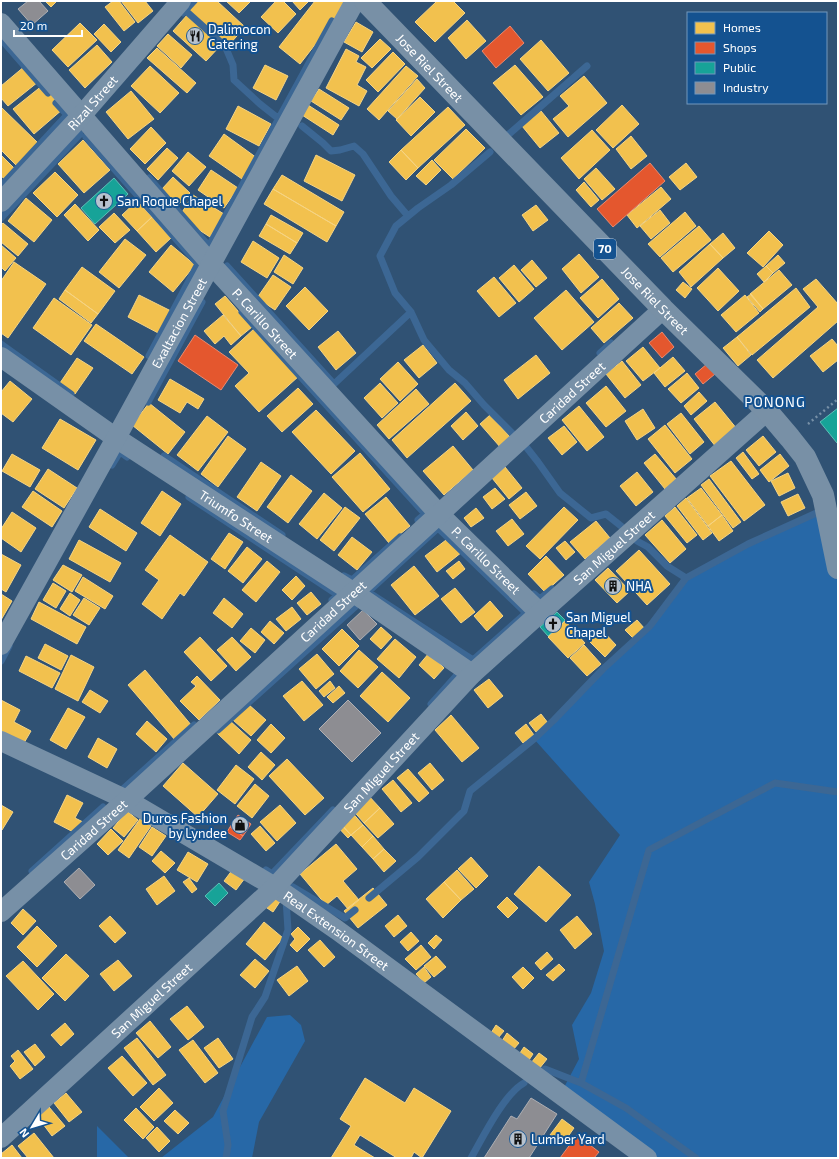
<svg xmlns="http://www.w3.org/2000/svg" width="839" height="1159" font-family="'Exo 2',sans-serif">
<rect width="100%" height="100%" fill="#305274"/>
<path fill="#2768a7" d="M825,509L838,568V1158H647L560,1095L579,1059L572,1025L591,993L604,951L595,904L589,882L620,835L534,739L554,720L603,669L650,626L686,578L748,544Z
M290,1015L301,1025L305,1041L259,1122L252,1158H161L213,1117L267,1017Z
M97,1126L129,1158H97Z"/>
<path fill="#f2c14e" stroke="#f6d483" d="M45,1H57L51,7Z
M113,1H119L135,22L124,31L105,7Z
M121,1H145L153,11L138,23Z
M197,1H217L245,27L228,46L189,10Z
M226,1H251L239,13Z
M276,1H283L296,14L278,33L261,17Z
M292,1H309L300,10Z
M315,1H349L300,64L279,47Z
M437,1H453L465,13L435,42L415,22Z
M188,14L221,45L206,61L173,31Z
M467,20L486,41L466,59L448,38Z
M356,22L373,32L362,52L344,42Z
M80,23L97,40L68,67L52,50Z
M104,24L121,42L111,52L94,34Z
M168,34L192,55L181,68L157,46Z
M380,39L391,49L372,68L361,58Z
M541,40L569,73L548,91L520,59Z
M97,45L112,62L85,88L69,70Z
M157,48L196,83L187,93L147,58Z
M346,49L359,56L356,62L366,67L357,85L367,91L359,106L326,88Z
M393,52L405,64L378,92L366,80Z
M265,65L288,76L276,100L253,88Z
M515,65L543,97L521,115L493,83Z
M25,66L38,82L8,106L1,98V86Z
M150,66L179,93L160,113L131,86Z
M406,66L418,76L379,120L367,109Z
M584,76L607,103L568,137L553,119L569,106L560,96Z
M417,79L425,88L397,119L388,111Z
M43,85L63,109L34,134L13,109Z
M319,89L349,108L341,120L311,101Z
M131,91L154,119L128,139L106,112Z
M420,97L435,112L411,136L396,120Z
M308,105L339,125L333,135L302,115Z
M622,105L639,124L613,148L596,130Z
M238,106L271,124L259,146L226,129Z
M1,107L38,143L16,165L1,150Z
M448,107L465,125L418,168L401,150Z
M541,111L559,133L540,148L522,126Z
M151,127L166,143L145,164L130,149Z
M466,129L485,148L453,179L434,160Z
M592,130L610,150L579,179L561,158Z
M224,134L257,158L242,179L209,156Z
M631,136L647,156L631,169L616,149Z
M83,140L110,170L84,193L58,164Z
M167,148L178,158L158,180L147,169Z
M401,150L418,168L406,180L389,162Z
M188,152L206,167L189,186L172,171Z
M1,155L16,170L6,180L1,176Z
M316,155L355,175L342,201L304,181Z
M432,160L441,170L426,185L416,176Z
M686,163L697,177L680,190L669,177Z
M596,168L615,189L602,200L584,179Z
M211,170L238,188L224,208L198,190Z
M55,172L78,195L57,217L33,193Z
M282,175L344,212L336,226L273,189Z
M173,177L190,193L178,205L162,189Z
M584,182L599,200L591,207L576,190Z
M661,187L671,199L637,228L627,215Z
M273,189L336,226L327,242L264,204Z
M193,195L224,214L210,237L179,217Z
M26,198L52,220L34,242L8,221Z
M137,201L152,217L137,231L122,215Z
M75,204L99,230L88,241L64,215Z
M536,205L548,220L533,231L522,215Z
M660,210L670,223L651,239L640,226Z
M685,212L696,226L660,257L648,244Z
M114,213L130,230L115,243L99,227Z
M271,215L303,233L297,243L266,224Z
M152,217L171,238L156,252L137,231Z
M3,223L28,244L18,256L1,242V225Z
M266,224L297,243L290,254L259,236Z
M699,226L711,240L673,272L661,258Z
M769,231L783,245L763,267L747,253Z
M723,233L735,248L723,258L710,244Z
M125,239L146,255L119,288L99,272Z
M253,241L279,258L267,278L241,262Z
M710,244L723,258L691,287L679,272Z
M1,245L16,258L5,271L1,267Z
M171,245L195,265L173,292L149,272Z
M579,254L599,277L581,293L562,269Z
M284,255L303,268L293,284L274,272Z
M778,255L785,263L773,273L766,266Z
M532,260L547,278L536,287L521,270Z
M14,262L46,284L8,338L1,333V281Z
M514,265L534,289L519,302L499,278Z
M766,266L773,273L764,282L757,274Z
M82,267L115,291L98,314L65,290Z
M718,268L739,291L718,311L697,288Z
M779,270L792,285L763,309L750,294Z
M273,275L291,287L275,310L257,298Z
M494,277L516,303L499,317L477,291Z
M602,279L619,299L598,318L580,298Z
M816,279L838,304V321L773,378L757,360L818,307L803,289Z
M683,282L692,289L685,298L676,290Z
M305,287L328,311L309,330L286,306Z
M796,288L810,307L752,355L737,337Z
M65,290L98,314L91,323L59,299Z
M566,290L594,322L562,350L534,318Z
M751,294L763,309L760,312L747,297Z
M139,295L173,312L162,335L128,317Z
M745,295L759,313L736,332L721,315Z
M225,296L252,327L241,336L215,304Z
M54,298L92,325L71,355L33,328Z
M619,303L633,318L604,343L591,328Z
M223,315L241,336L231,345L224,336L215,344L204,331Z
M96,324L144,357L132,374L84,341Z
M255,328L299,376L259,412L235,386L249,373L229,352Z
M338,331L356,353L336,370L318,347Z
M737,337L751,355L738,366L723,348Z
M832,339L838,346V360L823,372L810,356Z
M423,345L437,363L419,378L404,360Z
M643,347L660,368L643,381L626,361Z
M536,355L550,373L518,399L504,380Z
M673,357L685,371L665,387L654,373Z
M77,358L93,368L75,394L60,383Z
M622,361L641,385L625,398L606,374Z
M398,362L418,384L400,401L380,379Z
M687,373L699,388L681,403L668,389Z
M170,379L204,399L198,409L187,402L180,413L158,400Z
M10,381L32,399L13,422L1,413V392Z
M380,383L398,403L382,418L364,398Z
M455,383L471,401L407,458L392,440Z
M606,386L626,411L606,427L586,403Z
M298,388L313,404L282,432L267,416Z
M416,389L429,404L389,439L377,425Z
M699,392L707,401L691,415L684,406Z
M715,402L737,429L716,447L694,419Z
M149,403L185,432L168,454L132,425Z
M579,406L604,437L587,451L562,420Z
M643,409L655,428L637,440L625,421Z
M316,410L355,451L331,474L292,432Z
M466,412L478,426L463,440L451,426Z
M681,413L704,442L690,454L667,424Z
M490,415L511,438L501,448L480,424Z
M207,416L228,432L198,471L177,455Z
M60,419L96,440L78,470L42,448Z
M665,425L692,459L675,473L648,439Z
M564,426L577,442L562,455L548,438Z
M228,436L246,449L218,487L201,474Z
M763,436L776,452L759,466L746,450Z
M453,446L473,470L444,495L423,471Z
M743,452L759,474L752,479L736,458Z
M360,453L390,489L363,512L332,477Z
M12,454L40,470L30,487L2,471Z
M655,454L677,480L665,489L644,463Z
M780,454L789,466L769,482L760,470Z
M731,461L765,505L744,521L710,476Z
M261,462L281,476L257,511L237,497Z
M505,467L522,488L509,499L492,478Z
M48,469L77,488L64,508L35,489Z
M637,472L653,492L636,506L620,486Z
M788,473L795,488L779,496L771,481Z
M291,475L312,491L288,523L267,507Z
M709,479L741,522L733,528L701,485Z
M495,488L505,499L492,509L483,497Z
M701,488L722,515L708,526L687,498Z
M33,491L62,511L52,527L22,507Z
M162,491L181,504L160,536L141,523Z
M526,492L537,506L520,519L509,505Z
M324,493L342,508L317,539L299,524Z
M798,494L805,508L788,516L781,502Z
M386,497L410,526L389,543L365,514Z
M686,498L712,533L703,540L677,506Z
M345,507L360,518L334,551L320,540Z
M564,507L578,520L540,559L526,546Z
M675,507L697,535L687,543L665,516Z
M476,508L484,518L471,527L464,518Z
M100,509L137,533L126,551L89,527Z
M12,512L36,528L21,552L1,538V529Z
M722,515L733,531L719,541L708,526Z
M512,519L524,534L508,546L496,531Z
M662,520L686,549L670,563L645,535Z
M596,521L610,538L585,559L570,542Z
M229,533L243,542L225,569L211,559Z
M170,535L208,562L184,596L180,593L162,619L142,604L159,580L145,570Z
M352,537L372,552L357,570L338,555Z
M450,537L462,552L437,572L425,556Z
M79,540L121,563L110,582L69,559Z
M565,541L575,552L566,560L556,548Z
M247,547L262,559L243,583L228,571Z
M639,550L670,584L647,605L616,571Z
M1,554L21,565L6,592L1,589Z
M546,556L564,575L545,592L528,574Z
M267,561L280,572L256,602L242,590Z
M459,561L465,569L453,579L446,571Z
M63,565L82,575L72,592L53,580Z
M414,566L439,596L415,615L391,585Z
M608,568L630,591L617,603L595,580Z
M296,576L305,586L292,600L282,590Z
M83,577L113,596L105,609L75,591Z
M53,583L66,591L56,608L43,600Z
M455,588L475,612L461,623L441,599Z
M311,592L321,604L307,615L297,603Z
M70,593L80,600L70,616L60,609Z
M1,594L12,601L1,620Z
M84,598L100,608L89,625L73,615Z
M224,598L243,614L232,628L213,613Z
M490,601L503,616L487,631L474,616Z
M39,602L86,627L77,644L31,619Z
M292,607L301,619L286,631L276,619Z
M637,620L645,629L634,639L625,630Z
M270,621L284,633L274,644L261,632Z
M565,621L585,643L568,658L548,637Z
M381,627L392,637L381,649L370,639Z
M251,628L265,640L255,653L240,641Z
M342,629L359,646L339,666L322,649Z
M601,629L616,645L605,657L589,641Z
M200,637L227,666L211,681L184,652Z
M232,637L251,657L236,671L217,650Z
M395,639L416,657L399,678L377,659Z
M45,644L68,656L61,670L38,658Z
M584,645L601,664L587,676L570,658Z
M359,650L378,667L358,688L340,671Z
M429,653L444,668L434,679L419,665Z
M317,654L334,674L316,689L299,669Z
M71,655L94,667L78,701L55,689Z
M26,656L60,673L52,688L19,671Z
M145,670L192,726L175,740L128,685Z
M382,672L410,698L388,722L360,696Z
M197,676L220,700L199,720L180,701L196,686L191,682Z
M489,679L503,696L488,708L474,690Z
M302,681L323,705L304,721L283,696Z
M330,681L335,688L324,697L319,691Z
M339,686L345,693L333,703L327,697Z
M90,690L108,701L100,713L82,702Z
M1,700L20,710L14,722L31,731L24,743L1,731Z
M248,704L266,720L251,736L233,720Z
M68,708L85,717L66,749L50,740Z
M541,714L548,723L536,732L529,723Z
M451,715L479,748L462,762L435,730Z
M229,720L251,740L239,754L217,733Z
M147,721L167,739L156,752L136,734Z
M271,724L285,738L271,753L257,740Z
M526,724L534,735L523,743L515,733Z
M98,738L117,749L107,768L88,757Z
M261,752L275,765L262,780L248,767Z
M287,759L324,798L305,815L269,776Z
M183,763L218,794L198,817L163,786Z
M430,763L444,780L432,790L418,773Z
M236,765L254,779L235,804L217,790Z
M408,769L429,793L419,802L397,778Z
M393,780L412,803L401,812L382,789Z
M255,784L269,796L252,818L237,806Z
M367,794L380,808L364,823L351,808Z
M67,795L83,803L75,818L87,824L81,836L54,822Z
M1,805L13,812L2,830L1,829Z
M280,805L296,823L277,841L260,822Z
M380,808L394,824L378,838L364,823Z
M350,810L363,825L351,835L338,821Z
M127,811L138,820L124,837L113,828Z
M140,819L151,826L129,858L118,850Z
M338,821L351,835L348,838L335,824Z
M363,825L373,836L362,847L351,835Z
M260,826L275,843L266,851L251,834Z
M152,827L166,836L152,856L139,847Z
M111,829L123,841L108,855L97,844Z
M373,836L384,849L373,859L362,847Z
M336,844L357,869L343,881L359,900L348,909L337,896L326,905L300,874Z
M384,849L396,861L384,872L373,859Z
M161,851L175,863L165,873L152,861Z
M188,852L208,864L197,882L177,870Z
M471,857L488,876L476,888L458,869Z
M236,865L248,874L236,890L224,881Z
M539,866L571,895L546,922L514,894Z
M457,870L474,889L461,900L444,882Z
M164,876L175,891L157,905L146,889Z
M189,878L197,889L192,893L183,882Z
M444,882L461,900L443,918L426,899Z
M373,888L387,905L358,928L344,911Z
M271,893L281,900L273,912L264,906Z
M507,897L518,908L508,918L497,907Z
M23,909L36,921L23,935L11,923Z
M398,915L407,926L394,937L385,926Z
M110,916L126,933L115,943L99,926Z
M577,916L592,934L575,949L560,930Z
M264,922L283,938L265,960L246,944Z
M37,926L57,946L37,967L17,947Z
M298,927L310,939L297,952L290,945L295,939L291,934Z
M411,932L419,941L408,951L400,942Z
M436,935L442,940L434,949L428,943Z
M320,940L335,957L324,967L308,950Z
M421,945L431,957L416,970L405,959Z
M547,952L553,959L541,970L535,963Z
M66,954L89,976L65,1001L42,978Z
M436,956L446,967L434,977L424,966Z
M255,959L269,971L255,988L240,975Z
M118,960L132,976L114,991L100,974Z
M23,961L54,994L38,1010L6,976Z
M559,964L565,970L553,981L546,975Z
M297,966L308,981L289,996L277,980Z
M424,967L431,977L424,983L416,974Z
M523,967L534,978L523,989L512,977Z
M187,1006L204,1027L188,1040L170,1019Z
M150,1021L171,1047L158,1058L136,1033Z
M65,1023L74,1034L61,1046L51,1035Z
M496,1025L504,1031L498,1038L491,1033Z
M507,1033L519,1043L513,1050L502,1041Z
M137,1038L166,1075L153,1085L124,1048Z
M218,1038L233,1059L219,1068L204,1048Z
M193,1040L218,1073L205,1083L179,1050Z
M35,1044L45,1057L35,1066L24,1052Z
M524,1047L533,1054L529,1060L520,1053Z
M18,1050L33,1069L20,1079L10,1066L15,1061L11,1056Z
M539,1053L547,1059L539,1069L531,1063Z
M122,1056L147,1083L133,1096L108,1068Z
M365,1078L405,1103L414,1088L451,1111L422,1158L414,1152L411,1158H397L360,1135L354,1145L375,1158H331L351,1126L340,1119Z
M159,1088L173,1103L154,1121L140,1107Z
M66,1093L82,1112L69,1122L54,1103Z
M49,1107L65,1126L52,1136L37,1116Z
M136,1108L154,1127L143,1139L124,1120Z
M175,1110L189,1123L178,1134L164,1121Z
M562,1119L574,1128L562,1145L550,1135Z
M157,1127L170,1141L159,1152L146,1138Z
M34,1133L54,1158H28L18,1146Z
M12,1145L22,1158H1V1154Z"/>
<path fill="#e4572e" stroke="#ec896d" d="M510,26L524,43L496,68L482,51Z
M650,163L665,181L613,227L597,209Z
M662,332L674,347L662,358L649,343Z
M195,335L238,365L221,390L178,361Z
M707,364L715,374L703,384L695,374Z
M238,815L251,824L243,836L230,827Z
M230,827L243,836L240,840L227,832Z
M577,1135L599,1152L594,1158H560Z"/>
<path fill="#17a398" stroke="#5dbfb7" d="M114,178L128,194L95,224L81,208Z
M838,408V443H837L820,422Z
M557,612L565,620L548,636L540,627Z
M219,883L228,893L215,906L205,896Z"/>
<path fill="#8d8d92" stroke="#afafb3" d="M28,1H39L48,11L32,25L18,9Z
M363,610L377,624L360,640L347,625Z
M348,700L381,733L352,762L319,729Z
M79,868L95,885L80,899L64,882Z
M531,1098L557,1114L529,1158H484L511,1116L517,1119Z"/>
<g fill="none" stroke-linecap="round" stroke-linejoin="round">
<path stroke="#3c6794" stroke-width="7" d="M186,11L225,46L233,65L234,80L260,104L279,119
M183,13L194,1
M1,39L48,93
M302,126L323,143L331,151L340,150L354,146L363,154L391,196L408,216
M509,134L587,66
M86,137L198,264L149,356
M490,152L451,185L418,208L396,226L380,256L395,293L411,312L424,340L449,370L465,383L484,405L513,434
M149,178L209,246L332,21
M1,186L67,115L56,103
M1,218L80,134
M227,266L334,384L411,312
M242,312L425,514L418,520
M1,344L71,394
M600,353L611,343
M148,402L202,302
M527,448L538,462L560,493L591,518L606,514L621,526
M164,456L282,535
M112,465L120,452L127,457
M189,497L338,595L332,600
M438,528L526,613L473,660L368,592Z
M637,541L648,547L667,566L686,578
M344,576L352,580L400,537
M534,594L540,599L552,589
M1,661L9,646
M431,704L456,676
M218,730L355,607
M124,788L194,725
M266,870L272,874L333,810
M32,871L103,807
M293,887L345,918L355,910
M369,898L418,857L464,811L470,791L534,739L554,720L603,669L650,626L686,578L748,544L823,510
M541,1072L545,1069L581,1083L626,1108L696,1158
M581,1083L649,850L775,783L838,792
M226,1158L228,1145L223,1111L252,1017L265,997L288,930L286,899
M471,1158C483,1137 504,1094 524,1083"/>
<path stroke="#7790a7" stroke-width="2.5" stroke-dasharray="2 3" stroke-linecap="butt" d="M808,424L838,399"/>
<g stroke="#7790a7" stroke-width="20">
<path id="s1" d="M1,23L211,264L439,514L540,613"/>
<path id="s2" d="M1,202L81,116L181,1"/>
<path id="s3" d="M1,357L116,438L354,593L472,674"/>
<path id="s4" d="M1,645L116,438L355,1"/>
<path id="s5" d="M1,741L127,800L275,887L337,930L647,1158"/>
<path id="s6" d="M1,912L127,800L663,309"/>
<path id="s7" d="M1,1138L275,887L472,674L540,613L767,411"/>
</g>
<path stroke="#7890a6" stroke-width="22" id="s8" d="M365,1L663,309L767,411L790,438L805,457L823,495L838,568"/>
</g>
<defs>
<g id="restaurant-disc" transform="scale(0.9)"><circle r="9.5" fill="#b7c2ce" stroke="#145290"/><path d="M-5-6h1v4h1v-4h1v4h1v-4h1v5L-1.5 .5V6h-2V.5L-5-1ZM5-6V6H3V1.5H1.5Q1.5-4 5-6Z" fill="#111"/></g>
<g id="church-disc" transform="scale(0.9)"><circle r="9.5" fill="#b7c2ce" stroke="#145290"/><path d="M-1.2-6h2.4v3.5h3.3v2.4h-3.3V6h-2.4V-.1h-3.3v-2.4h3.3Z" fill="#111"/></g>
<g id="building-disc" transform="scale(0.9)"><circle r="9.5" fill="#b7c2ce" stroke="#145290"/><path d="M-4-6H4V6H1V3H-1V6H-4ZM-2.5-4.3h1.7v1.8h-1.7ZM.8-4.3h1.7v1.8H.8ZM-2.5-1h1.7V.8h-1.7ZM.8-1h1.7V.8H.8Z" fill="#111"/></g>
<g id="shop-disc" transform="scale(0.9)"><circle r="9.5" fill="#b7c2ce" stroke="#145290"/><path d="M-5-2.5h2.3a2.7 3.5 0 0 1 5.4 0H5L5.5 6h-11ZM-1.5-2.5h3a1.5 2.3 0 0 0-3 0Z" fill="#111"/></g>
</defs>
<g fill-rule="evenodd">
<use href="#restaurant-disc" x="195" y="36"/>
<use href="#church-disc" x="104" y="201"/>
<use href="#building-disc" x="613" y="586"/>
<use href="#church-disc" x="553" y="624"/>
<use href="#shop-disc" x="240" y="825"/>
<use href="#building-disc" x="518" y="1139"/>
</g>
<g text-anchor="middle" stroke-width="4" stroke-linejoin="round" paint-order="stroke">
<rect fill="#145290" stroke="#b8cbde" stroke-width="1" x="594" y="239" width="22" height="20" rx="3"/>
<g font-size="12" font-weight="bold" fill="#fff">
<text x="605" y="253">70</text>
</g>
<g font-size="13" fill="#fff" stroke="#145290" text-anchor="start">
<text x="208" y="34">Dalimocon<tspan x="208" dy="15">Catering</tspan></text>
<text x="117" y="206">San Roque Chapel</text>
<text x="626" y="591">NHA</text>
<text x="566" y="622">San Miguel<tspan x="566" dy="15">Chapel</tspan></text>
<text x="227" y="823" text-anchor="end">Duros Fashion<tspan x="227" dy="15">by Lyndee</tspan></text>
<text x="531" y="1144">Lumber Yard</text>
</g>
<g font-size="13" fill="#fff" stroke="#145290">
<text dy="5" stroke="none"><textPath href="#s8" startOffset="93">Jose Riel Street</textPath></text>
<text dy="5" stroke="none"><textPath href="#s2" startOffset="135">Rizal Street</textPath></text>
<text dy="5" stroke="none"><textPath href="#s8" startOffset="417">Jose Riel Street</textPath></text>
<text dy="5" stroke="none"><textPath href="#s4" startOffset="368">Exaltacion Street</textPath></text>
<text dy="5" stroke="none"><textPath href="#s1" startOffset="400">P. Carillo Street</textPath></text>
<text dy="5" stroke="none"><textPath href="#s6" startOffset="772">Caridad Street</textPath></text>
<text dy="5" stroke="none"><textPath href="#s3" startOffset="284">Triumfo Street</textPath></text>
<text dy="5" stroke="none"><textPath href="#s7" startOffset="852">San Miguel Street</textPath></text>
<text dy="5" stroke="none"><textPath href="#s1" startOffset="724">P. Carillo Street</textPath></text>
<text dy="5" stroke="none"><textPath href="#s6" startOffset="448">Caridad Street</textPath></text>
<text dy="5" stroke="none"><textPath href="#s7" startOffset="528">San Miguel Street</textPath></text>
<text dy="5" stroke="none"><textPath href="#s6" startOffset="124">Caridad Street</textPath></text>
<text dy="5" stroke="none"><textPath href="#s5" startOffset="386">Real Extension Street</textPath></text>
<text dy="5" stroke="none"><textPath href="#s7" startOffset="204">San Miguel Street</textPath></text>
</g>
<g font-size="14" letter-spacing="1" fill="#fff" stroke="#145290">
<text x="775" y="407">PONONG</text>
</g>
</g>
<rect width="839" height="1159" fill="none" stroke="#ffffff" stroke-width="4"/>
<rect x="687" y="12" width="140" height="92" fill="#145290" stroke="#7297bc"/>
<rect x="695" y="22" width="20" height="12" fill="#f2c14e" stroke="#7297bc"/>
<text x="723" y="32" font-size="12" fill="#ffffff">Homes</text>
<rect x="695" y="42" width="20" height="12" fill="#e4572e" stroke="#7297bc"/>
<text x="723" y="52" font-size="12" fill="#ffffff">Shops</text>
<rect x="695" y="62" width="20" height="12" fill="#17a398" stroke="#7297bc"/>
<text x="723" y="72" font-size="12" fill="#ffffff">Public</text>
<rect x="695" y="82" width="20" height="12" fill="#8d8d92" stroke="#7297bc"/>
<text x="723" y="92" font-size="12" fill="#ffffff">Industry</text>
<g transform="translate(32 1127) rotate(232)" stroke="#145290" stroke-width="3" paint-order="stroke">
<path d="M0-3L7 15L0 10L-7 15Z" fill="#ffffff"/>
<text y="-6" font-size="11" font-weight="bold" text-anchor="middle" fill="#ffffff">N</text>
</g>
<path d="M14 30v6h68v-6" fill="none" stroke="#ffffff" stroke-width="2"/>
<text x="20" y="30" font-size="12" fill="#ffffff" stroke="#145290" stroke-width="3" paint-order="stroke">20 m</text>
</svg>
